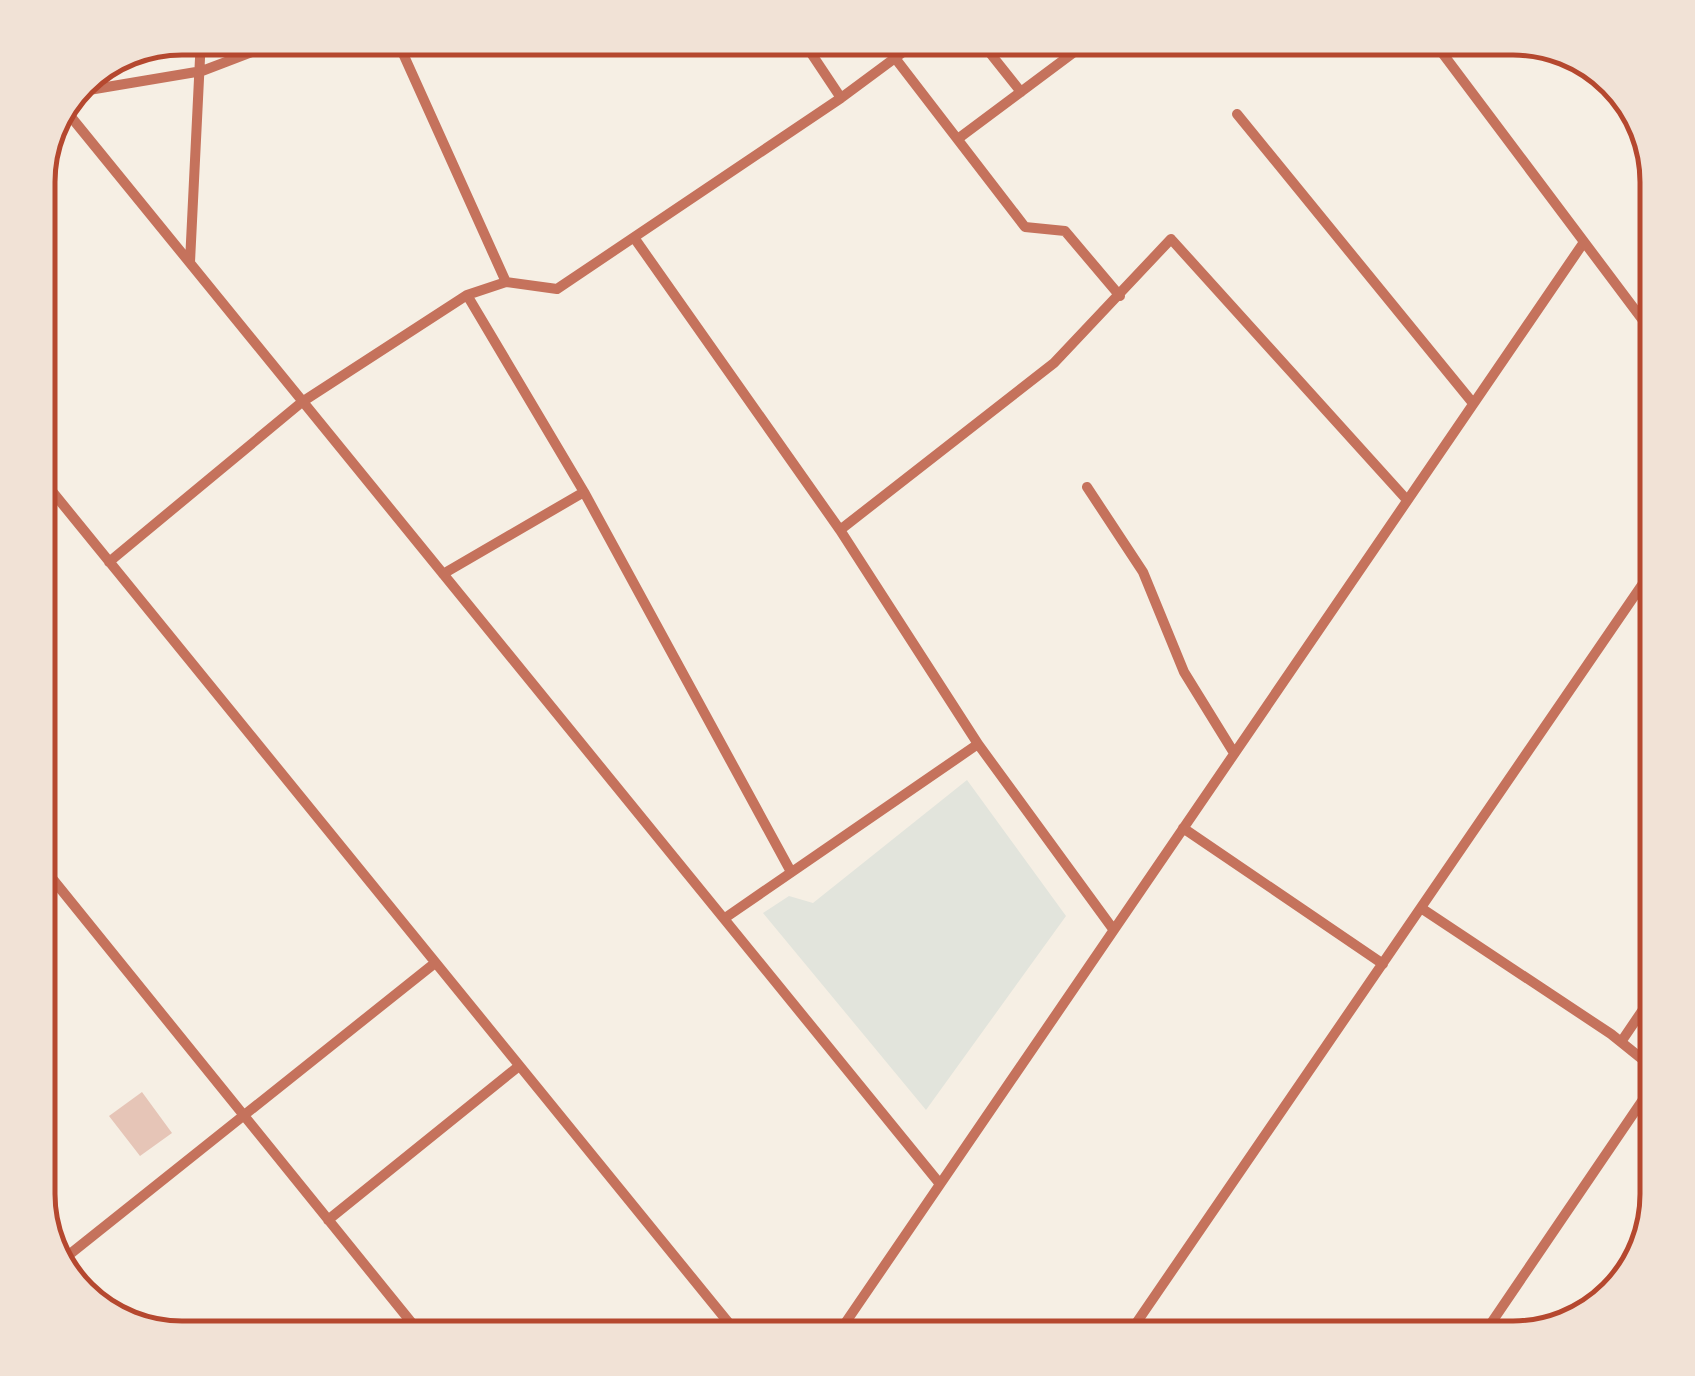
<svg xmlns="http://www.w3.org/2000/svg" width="1695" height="1376" font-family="Figtree,sans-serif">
<rect width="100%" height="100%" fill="#f6efe4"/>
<path fill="#e2e4dc" d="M967,780L1066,916L926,1110L763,913L789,896L813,903Z"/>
<path fill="#e6c5b7" d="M142,1092L172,1133L140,1156L109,1116Z
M878,1321L903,1338H867Z"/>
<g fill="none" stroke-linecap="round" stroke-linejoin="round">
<path stroke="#c5725c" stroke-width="10" d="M396,38L506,282
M801,38L841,98
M978,38L1021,92
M1431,38L1657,339
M895,58L1025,227L1065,231L1120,296
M77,92L202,71L289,38
M67,112L940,1184
M1237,114L1472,402
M959,138L1093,38
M635,239L840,530L978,744L1113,929
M190,262L201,38
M467,295L584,492L790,870
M38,474L741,1338
M1087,487L1143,572L1184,672L1234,753
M840,530L1054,363L1171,239L1407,500
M109,562L302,402L467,295L506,282L557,289L841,98L922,38
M443,574L584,492
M1183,828L1383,964
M38,861L424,1338
M1421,908L1611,1034L1657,1071
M725,918L978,744
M1621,1042L1657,989
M328,1220L519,1066
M55,1239L68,1255
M65,1258L435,963
M835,1338L1584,242
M1126,1338L1657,563
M1481,1338L1657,1079"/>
</g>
<path d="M0 0H1695V1376H0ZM182 55H1513A127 127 0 0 1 1640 182V1194A127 127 0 0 1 1513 1321H182A127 127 0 0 1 55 1194V182A127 127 0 0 1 182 55Z" fill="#f1e2d6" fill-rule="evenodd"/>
<path fill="none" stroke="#b5482f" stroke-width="5" d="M182 55H1513A127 127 0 0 1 1640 182V1194A127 127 0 0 1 1513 1321H182A127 127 0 0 1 55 1194V182A127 127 0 0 1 182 55Z"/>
</svg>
